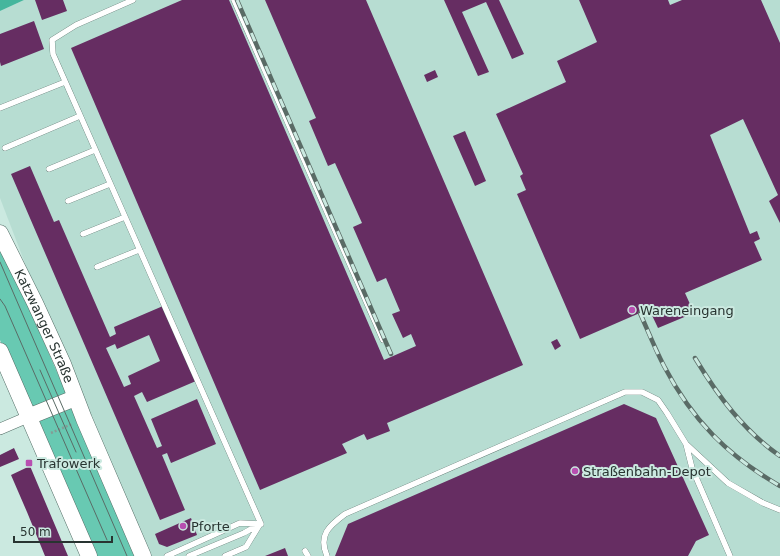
<svg xmlns="http://www.w3.org/2000/svg" width="780" height="556" font-family="'DejaVu Sans',sans-serif">
<rect width="100%" height="100%" fill="#cbe9e0"/>
<path fill="#b7ddd2" d="M24,0H780V556H137L0,198V11Z"/>
<path fill="#68c9b2" d="M0,241L137,556H95L0,340Z"/>
<path fill="#45b69d" d="M0,0H24L0,11Z"/>
<path fill="#662d62" fill-rule="evenodd" d="M35,0H63L67,11L42,20Z
M182,0H229L384,360L416,346L411,334L403,338L392,314L400,311L386,278L377,282L353,227L362,223L335,163L328,166L309,121L316,118L265,0H366L523,365L387,423L390,431L367,440L364,434L342,444L347,453L260,490L71,48Z
M444,0H499L524,54L512,59L486,2L462,12L489,72L478,76Z
M579,0H668L670,5L682,0H761L780,43V223L769,201L778,195L743,119L710,135L750,234L757,231L760,239L754,242L762,260L685,293L694,313L658,328L649,309L580,339L517,194L526,190L520,176L523,174L496,114L566,82L557,61L597,42Z
M34,21L44,49L1,66L0,62V34Z
M435,70L438,77L427,82L424,75Z
M465,131L486,181L475,186L453,136Z
M30,166L54,222L59,220L110,337L116,334L114,327L163,306L196,381L147,402L142,392L134,396L157,448L162,446L151,419L197,399L216,444L171,463L167,453L162,455L185,510L160,520L11,174ZM149,335L160,361L128,376L131,384L124,387L106,348L115,344L117,349Z
M557,339L561,346L555,350L551,342Z
M624,404L656,418L709,535L696,541L688,556H335L348,524Z
M14,448L19,459L0,467V455Z
M30,466L38,485L68,556H45L27,512L11,475Z
M191,518L197,535L167,547L159,544L155,534Z
M285,548L288,556H265Z"/>
<g fill="none" stroke-linecap="round" stroke-linejoin="round">
<g stroke="#546e67" stroke-width="6">
<path id="lane" d="M133,0L76,25L52,40L53,54L261,524
M234,0L383,340
M0,108L65,82
M5,148L80,116
M49,169L95,150
M68,201L110,184
M83,234L125,217
M97,267L139,250
M686,444L692,468L730,556
M305,551L308,556
M167,556L240,523L261,524
M189,556L244,533L260,524
M225,556L246,547L260,524
M327,556C318,535 329,526 345,514L625,392H642L658,400L667,413L686,444L728,483L763,503L780,510"/>
</g>
<g stroke="#546e67" stroke-width="12">
<path id="street" d="M0,429L28,417"/>
</g>
<g stroke="#546e67" stroke-width="17">
<g id="secondary">
<path id="s1" d="M0,233L35,303L63,364L84,419L143,556"/>
<path d="M0,351L89,556"/>
<path d="M28,417L75,398"/>
</g>
</g>
<path stroke="#859b95" stroke-width="2.5" stroke-dasharray="2 2" stroke-linecap="butt" d="M51,433L72,424"/>
<use href="#lane" stroke="#fff" stroke-width="5.5"/>
<use href="#street" stroke="#fff" stroke-width="11"/>
<use href="#secondary" stroke="#fff" stroke-width="16"/>
<path stroke="#5a6b66" stroke-width="1" d="M0,262L127,556
M0,299L5,306L107,540
M40,370L76,452"/>
<g stroke="#5a6b66" stroke-width="4.5">
<path id="rail" d="M237,0L391,354
M640,313C648,331 655,349 664,366C692,420 728,456 780,486
M695,358C718,396 743,430 780,456"/>
</g>
<use href="#rail" stroke="#cbe9e0" stroke-width="3" stroke-dasharray="9" stroke-linecap="butt"/>
</g>
<g fill="#b84fb1" stroke="#cbe9e0" stroke-width="1.5">
<circle cx="632" cy="310" r="4"/>
<rect x="25" y="459" width="8" height="8" rx="2"/>
<circle cx="575" cy="471" r="4"/>
<circle cx="183" cy="526" r="4"/>
</g>
<g text-anchor="middle" stroke-width="4" stroke-linejoin="round" paint-order="stroke">
<g font-size="13" fill="#283431" stroke="#cbe9e0" text-anchor="start">
<text x="640" y="315">Wareneingang</text>
<text x="37" y="468">Trafowerk</text>
<text x="583" y="476">Straßenbahn-Depot</text>
<text x="191" y="531">Pforte</text>
</g>
<g font-size="13" fill="#283431" stroke="#cbe9e0">
<text dy="5" stroke="none"><textPath href="#s1" startOffset="103">Katzwanger Straße</textPath></text>
</g>
</g>
<path d="M14 536v6h98v-6" fill="none" stroke="#283431" stroke-width="2"/>
<text x="20" y="536" font-size="12" fill="#283431" stroke="#cbe9e0" stroke-width="3" paint-order="stroke">50 m</text>
</svg>
